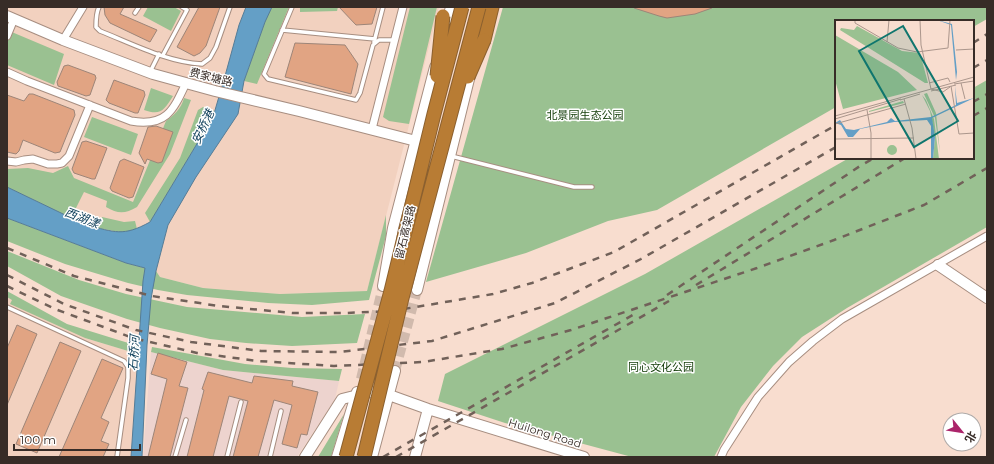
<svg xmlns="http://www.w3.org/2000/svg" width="994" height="464" font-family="Montserrat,'Noto Sans SC',sans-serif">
<rect width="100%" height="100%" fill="#f8ddcf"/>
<path fill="#f2d1bf" d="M7,7H439L367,291L280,294L203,288L160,277L156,271L7,207Z
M7,293L85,338L138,354L131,457H7Z"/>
<path fill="#edd3ce" d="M151,352L223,370L339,381L335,399L297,457H143Z"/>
<path fill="#9ac191" d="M148,7H174L181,11L171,31L143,16Z
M270,7H289L257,84L244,81Z
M300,7H338L337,11L300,12Z
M410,7H437L409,124L389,121L383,117Z
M503,7H987V19L973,27V21H836V107L657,210L608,221L526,253L426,282Z
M7,30L64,54L54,85L7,65Z
M987,80V227L847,308L802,337L773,366L741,407L714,457H632L505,423L438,401L445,374L645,274L849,158H973V88Z
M151,88L173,96C164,110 161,116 144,110Z
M184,98L191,100L170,154L137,207C125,214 118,214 106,207L107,201L84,192L71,218L7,187V169L28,168L53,173L68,166L74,178L133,202L166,121C174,115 181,109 184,98Z
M203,107L215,111L213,117L150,222L145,213L180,158L198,110Z
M92,117L138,134L131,155L84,137Z
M386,215V236L369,300L312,305L268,303L187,295L158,290L128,283L65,264L7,241V218L126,263L156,271L160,277L203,288L280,294L367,291Z
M102,217L124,222L135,221L137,229L125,233L97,228Z
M7,251L79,280L126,294L187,307L302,317L365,314L357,343L292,346L246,343L210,339L160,328L127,319L61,296L7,266Z
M7,291L67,324L138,346V354L85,338L10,304L12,300L7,297Z
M152,347L245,364L292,368L342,369L339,381L223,370L151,352Z
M344,414L331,457H318Z"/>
<path fill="#649fc6" stroke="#567c96" d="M246,7H272L265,22L244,81L238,114L196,177L168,225L156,271L151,299L147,345L142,457H131L143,281L145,268L126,263L7,218V187L86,225C115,232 123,237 150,222L213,117L225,76L239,25Z"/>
<path fill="#e1a483" stroke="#9d8578" d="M104,7H124L120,14L157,30L150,42L110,23L105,15Z
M199,7H220L206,46L200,53L194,56L177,47Z
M339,7H377L372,24L356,25Z
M634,7H712V8L695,14L667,18L659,16L634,8Z
M295,43L345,45L358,64L351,94L285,77Z
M68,65L95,75L96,78L90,95L86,96L58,86L57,82L64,66Z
M114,80L144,91L145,95L138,113H135L109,103L106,100Z
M29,94H33L74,110L75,115L60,152L55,153L23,140L19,151L16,154L7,152V95L24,101Z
M156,126L173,132L162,162L158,163L147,159L145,164L139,153L148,127Z
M86,141L107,148L95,179H92L74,173L72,169L82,142Z
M124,159L144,167L133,197L129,198L112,191L110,188L120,161Z
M17,325L37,334L7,405V348Z
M60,342L81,351L37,453L16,444Z
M158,353L187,362L179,386L188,388L170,457H148L167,379L151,374Z
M102,359L123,368L101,418L109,422L101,441L109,444L103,457H59Z
M208,372L252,383L254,376L293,381L292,386L318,392L307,435L301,434L297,448L282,444L292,405L274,400L258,457H233L248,401L229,396L213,457H187L204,390L202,389Z"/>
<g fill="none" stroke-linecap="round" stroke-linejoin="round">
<path stroke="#d1baad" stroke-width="10" stroke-dasharray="10 5" stroke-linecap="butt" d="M395,371L417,290
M361,379L383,286"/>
<g stroke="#a78e81" stroke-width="5.5">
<path id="lane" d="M99,7C96,13 96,20 96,27L100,31C133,44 167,62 202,64L210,58L216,47L230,7
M292,7L264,74L268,79L356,100L360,93L373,45L379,40H394
M135,13L139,7
M282,30L375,39
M374,42L383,7
M163,55L187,10L182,7
M150,72L159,54
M451,156L574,187H592
M7,307L124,361L128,367V378L117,457
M175,457L186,420
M227,457L241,402
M270,457L281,411"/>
</g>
<g stroke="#a78e81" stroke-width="9">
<path id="street" d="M7,36L14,19
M63,40L83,7
M7,72L27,81L131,121C166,127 173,111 186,83
M372,129L403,7
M7,161L16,162L24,160L33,159L48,164H57L62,163L69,156L90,105
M721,457L724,450L758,397L789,362L813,341L842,319L987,236"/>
</g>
<g stroke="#a78e81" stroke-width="12">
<path id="secondary" d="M7,16L63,40L153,74L215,91L299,111L416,141
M446,26L451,7
M938,265L987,298
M383,286L393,228L435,67
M417,290L471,71
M305,457L342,399L370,392L389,395L428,409L584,457
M337,457L357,392
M372,457L395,371
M415,457L428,409"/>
</g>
<g stroke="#8b602f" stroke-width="15">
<path id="highway" d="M484,40L492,7"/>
</g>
<use href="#lane" stroke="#fff" stroke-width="3.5"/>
<use href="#street" stroke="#fff" stroke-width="7"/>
<use href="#secondary" stroke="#fff" stroke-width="10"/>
<use href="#highway" stroke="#b87c34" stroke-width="13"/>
<path stroke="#716159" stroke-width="2.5" stroke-dasharray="7 7" stroke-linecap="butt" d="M973,43L987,34
M973,68L987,60
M973,102L987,94
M973,116L987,108
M7,248L74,276L152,296L219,306L293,313H346L392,311L493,294L532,283L614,252L836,125
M7,275L64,304L136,330L191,342L261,351L339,352L432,341L555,303L641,259L836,147
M696,285L905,158
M7,286L55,309L133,338L197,353L258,361L334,366L423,362L502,349L571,330L757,268L834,240L924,205L987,168
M667,295L860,166L874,158
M383,457L638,312
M396,457L669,301"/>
<g stroke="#8b602f" stroke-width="15" stroke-linecap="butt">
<path id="highway-bridge" d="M437,76L443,16
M468,77L484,40
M346,457L391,291L434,114L462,7
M364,457L402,298L479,7"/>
</g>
<use href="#highway-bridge" stroke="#b87c34" stroke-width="13"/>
</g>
<g text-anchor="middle" stroke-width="3" stroke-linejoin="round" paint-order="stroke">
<g font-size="11" fill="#372c27" stroke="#fff">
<text transform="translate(211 77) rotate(14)" y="4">费家塘路</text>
<text transform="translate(405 232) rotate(-76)" y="4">留石高架路</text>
<text transform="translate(545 433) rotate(17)" y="4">Huilong Road</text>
</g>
<g font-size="11" fill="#103a05" stroke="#fff">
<text x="585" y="119">北景园生态公园</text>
<text x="661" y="371">同心文化公园</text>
</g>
<g font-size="12" font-style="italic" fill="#0d3e59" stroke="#fff">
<text transform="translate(203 127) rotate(-65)" y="4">安桥港</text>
<text transform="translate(82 218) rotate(21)" y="4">西湖漾</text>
<text transform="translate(134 353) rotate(-87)" y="4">石桥河</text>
</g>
</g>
<g transform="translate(835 20)">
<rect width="139" height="139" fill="#f8ddcf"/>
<path d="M22,6L67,31L85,33L93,63H90L5,10L6,8L19,10ZM0,15L63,52L82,70L8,89L0,60ZM92,73L101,93L105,133L100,98L89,74ZM87,75L91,80L99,99L104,139H98L100,117L95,91L87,75L78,78ZM68,81L69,83L34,92V91ZM52 130a5 5 0 1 1 10 0a5 5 0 1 1-10 0Z" fill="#9ac191"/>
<path d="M102,0L117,4L122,52L121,60L116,5ZM120,66L122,83L139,78L97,98L100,117L98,139H96V106L92,100L59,102L25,109L18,117H13L6,105L0,103L5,100L11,109L19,110L52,102L56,98L60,101L96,97L121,85Z" fill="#649fc6"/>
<path fill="none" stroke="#ab968c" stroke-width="1" d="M20,0V3L63,28L82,32L113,28L115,0M85,0L86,25L96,69L108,72L115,67M52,22L54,0M121,30L139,29M94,63L113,58L115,62M126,63L130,79M119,64L139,61M116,66L124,114L139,113M96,71L121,65M69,79L77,108L81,139M65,80L85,74M32,90L36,113V139M0,96L139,57M0,99L66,79M0,104L71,84M0,119L79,118"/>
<path fill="#0f766e" fill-opacity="0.15" stroke="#0f766e" stroke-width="2" d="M68,6L123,101L79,127L24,31Z"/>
<rect width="139" height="139" fill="none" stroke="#372c27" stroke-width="2"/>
</g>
<rect width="994" height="464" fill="none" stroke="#372c27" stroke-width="16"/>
<g transform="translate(962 432) rotate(120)"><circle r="19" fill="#ffffff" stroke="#afaba9"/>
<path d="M0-3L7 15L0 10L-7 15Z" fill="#ab246a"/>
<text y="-6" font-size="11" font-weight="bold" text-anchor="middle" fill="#372c27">北</text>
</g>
<path d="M14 444v6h126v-6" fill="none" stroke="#372c27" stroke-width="2"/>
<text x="20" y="444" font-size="12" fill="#372c27" stroke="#ffffff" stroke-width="3" paint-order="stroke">100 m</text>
</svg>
